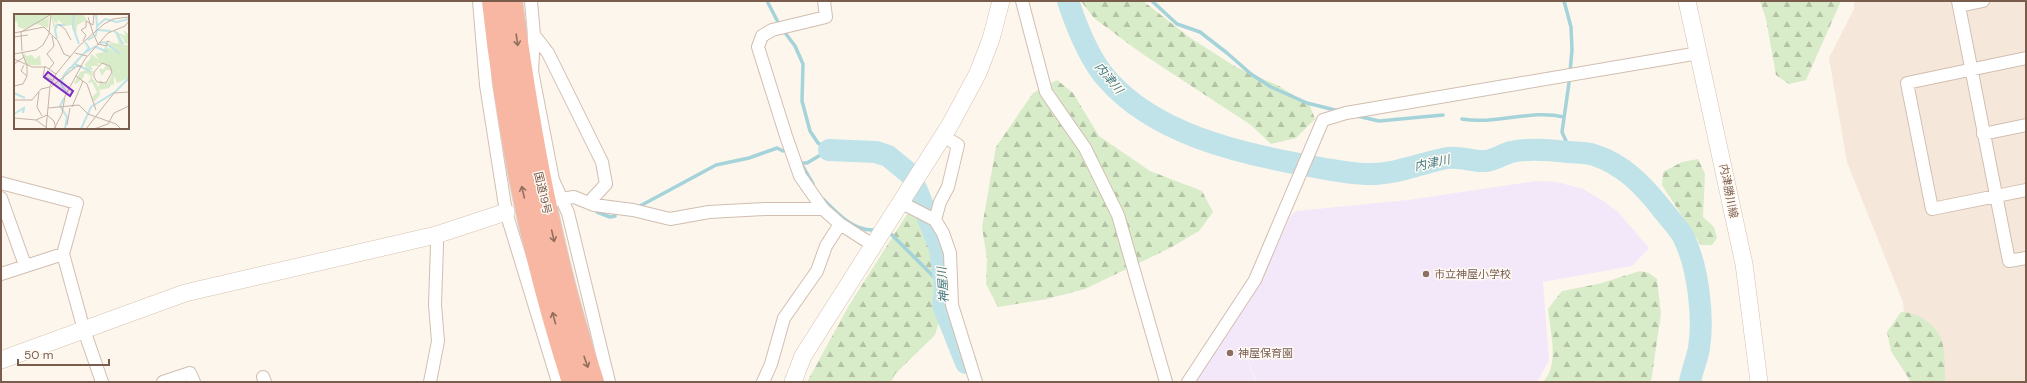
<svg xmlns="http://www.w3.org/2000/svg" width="2027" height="383" font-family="'DM Sans','Noto Sans JP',sans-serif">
<defs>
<pattern id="forest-firs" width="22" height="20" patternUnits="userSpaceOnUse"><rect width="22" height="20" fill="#d8ecc9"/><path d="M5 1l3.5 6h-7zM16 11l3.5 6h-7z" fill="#b4c2a5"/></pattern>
</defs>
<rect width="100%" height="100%" fill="#fdf6ec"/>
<path fill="#f5e8da" d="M1854,1H2026V382H1910L1903,302L1847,162L1829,58L1854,9Z"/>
<path fill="#f3e8fa" d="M1537,181L1557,182L1583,189L1605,202L1619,213L1649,248L1632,266L1543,282L1549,360L1537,382H1257L1243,348L1256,382H1194L1234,324L1258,287L1290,217L1296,211L1408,200Z"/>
<path fill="url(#forest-firs)" d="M1081,1H1143L1189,37L1236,67L1279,86L1310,106L1315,119L1296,138L1271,144L1251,125L1141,53L1094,18Z
M1760,1H1841L1806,80L1789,84L1776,75L1766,19Z
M1057,80L1073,93L1099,136L1150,171L1202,191L1213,212L1199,231L1170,248L1085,289L1047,299L998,307L986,284L987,259L982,227L996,147L1033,93Z
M1698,159L1705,174L1703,217L1714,227L1717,238L1712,245H1701L1662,185L1663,172L1682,162Z
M916,200L928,204L938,233L947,251L946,299L935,335L895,374L891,382H807L848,307Z
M1640,271L1649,273L1657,279L1661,314L1651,382H1543C1560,364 1550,331 1548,309L1562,291L1598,284Z
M1901,312C1917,312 1936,324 1942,341C1945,351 1945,371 1945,382H1911L1891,351L1887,332Z"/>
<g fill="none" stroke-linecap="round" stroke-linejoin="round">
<path stroke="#a5d3da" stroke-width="3.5" d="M767,1L780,26L795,46L803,64L802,101L810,131L818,143L829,150L807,163H800
M1152,1L1177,24L1200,32L1227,53L1251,74L1271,87L1307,103L1339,111
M1564,1L1571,27L1572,50L1569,83L1562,132L1571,152
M1357,116L1379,121L1443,115
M1462,119C1496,125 1530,109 1564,117
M802,165L813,184
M823,199C837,213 853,231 874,230
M640,206L716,165L749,158L777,148L783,151
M597,212L610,217L615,216
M890,233L945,288"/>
<path stroke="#bfe3e8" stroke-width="22" d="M1068,1C1076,25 1090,60 1107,79C1154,133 1237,153 1305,165C1326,169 1348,174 1370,174C1397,174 1421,163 1447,158C1460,156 1473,162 1486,161C1495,160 1503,154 1511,152C1529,148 1550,150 1568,152C1576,153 1586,152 1594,155C1623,164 1644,186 1662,209C1669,218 1677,226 1683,236C1698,266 1704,316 1699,348C1697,360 1692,370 1690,382
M829,150L876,152L888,156L910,174
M916,188L940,248L945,288L943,305L966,363"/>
<g stroke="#d1beb0" stroke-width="14">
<path id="street" d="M479,1L486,85L506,212L558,382
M531,1L534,35L532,71L553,180L568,213L609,382
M1022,1L1046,92L1085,148L1118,215L1166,382
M1958,1L2009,261L2026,258
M1959,6L1983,1
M534,35L548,53L602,162L606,184L593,198L594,205
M2026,58L1907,83L1932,209L2026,190
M1983,134L2026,125
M1,183L77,203L63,254L84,330L102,382
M1,198L25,265
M553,200L574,197L594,205L633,210L670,219L709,212L766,209H823L840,224L873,245
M900,202L935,220L943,233L950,253L952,305L976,382
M823,209L800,176L786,136L758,47L762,36L772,30L826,17L824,1
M935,220L940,202L948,187L958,145L943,136
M1,274L63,254
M263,377L265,382
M163,382L190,373L194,382
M430,382L438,341L435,305L437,245L436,235
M763,382L771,364L784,318L817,271L826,246L840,224
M1188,382L1255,280L1323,120L1346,113L1699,53"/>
</g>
<g stroke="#d6c0b0" stroke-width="18">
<path id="secondary" d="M1687,1L1744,264L1759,382
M1,360L185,293L436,235L506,212
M793,382L803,356L950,125L978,73L991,39L1001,1"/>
</g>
<g stroke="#dad1cd" stroke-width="24">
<path id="highway" d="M493,1C507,130 533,258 573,382
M511,1C529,129 551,259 593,382"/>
</g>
<use href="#street" stroke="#fff" stroke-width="12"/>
<use href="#secondary" stroke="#fff" stroke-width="17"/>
<use href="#highway" stroke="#f7b7a3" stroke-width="22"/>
</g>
<defs><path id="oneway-shaft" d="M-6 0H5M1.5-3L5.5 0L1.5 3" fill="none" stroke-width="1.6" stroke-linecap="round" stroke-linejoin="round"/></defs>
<g stroke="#936e5e">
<use href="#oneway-shaft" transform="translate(517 40) rotate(82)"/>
<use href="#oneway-shaft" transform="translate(523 192) rotate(-103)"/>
<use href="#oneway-shaft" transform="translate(553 236) rotate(77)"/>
<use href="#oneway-shaft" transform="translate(554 318) rotate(-105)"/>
<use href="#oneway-shaft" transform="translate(586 362) rotate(71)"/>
</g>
<g fill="#8d6e63" stroke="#fffaf3" stroke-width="1.5">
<circle cx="1426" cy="274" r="4"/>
<circle cx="1230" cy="353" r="4"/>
</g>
<g text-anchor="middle" stroke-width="3" stroke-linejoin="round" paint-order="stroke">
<g font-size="11" fill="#7a5c4d" stroke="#fffaf3">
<text transform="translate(1729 191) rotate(79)" y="4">内津勝川線</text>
<text transform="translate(543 193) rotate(77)" y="4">国道19号</text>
</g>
<g font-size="11" fill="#785e54" stroke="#fffaf3" text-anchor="start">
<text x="1434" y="278">市立神屋小学校</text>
<text x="1238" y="357">神屋保育園</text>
</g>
<g font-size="12" font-style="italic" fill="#437c86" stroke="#fffaf3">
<text transform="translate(1109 78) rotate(50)" y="4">内津川</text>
<text transform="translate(1432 163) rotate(-12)" y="4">内津川</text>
<text transform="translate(943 285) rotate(-94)" y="4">神屋川</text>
</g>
</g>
<g transform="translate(14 14)">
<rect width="115" height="115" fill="#fdf6ec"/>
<path d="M0,0H35L30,7L35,3L34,14L23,10L10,15L4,13L3,7L0,9ZM40,0H69L73,6L63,11L62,20L59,12L61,5L58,11L51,12L44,6L43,10L39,6L42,12L40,15L37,2ZM109,16L115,20V30L110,29V26L103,18L112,22ZM101,18L103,19L110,31H115V64L103,69L100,62V72L98,70L95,74L86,76L85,73L86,81L80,88L78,83L83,78L78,68L73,69L77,64L76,61L71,59L69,64L62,70L60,69L66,58L73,56L79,57L78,64L85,73L86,65L90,70L94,69L98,60L96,56H92L88,62L85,56L87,54L89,56L92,51L83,49L86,52H77L79,55L77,56L72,55L71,50L76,45L77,40L85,46L81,40L89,38L91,32L108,41L90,28L95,31L96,28L105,30ZM11,39L12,42L18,41L21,45L26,41L27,51H13L9,42Z" fill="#d8ecc9"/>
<path fill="none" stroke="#bfe3e8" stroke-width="2" d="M60,0L59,13L65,30M82,0L83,12M84,16L97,17M100,17L103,19L109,30M43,25L41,16L43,11H51M74,26L82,21L83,12L91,5L103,8L115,5M86,29L90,28L106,40M82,33L94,38M69,40L82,32M61,50L76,57M50,61L56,54L61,53M52,78L47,70L50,61L75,34L71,28M0,79L11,84M50,84L46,92L53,103L51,115M0,100L10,94L9,99M67,115L77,93L101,78L115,64"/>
<path fill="none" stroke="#c5b3a7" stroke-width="1" d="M74,3L79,19M44,10L51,15L57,26M7,18L8,37M7,18L36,1M0,19L30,13L44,27L50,40L57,43M79,19L84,30L93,32V27L96,28M0,23L14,21M69,27L72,21L67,16L72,13V7L79,11L80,0M61,39L73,42M0,40L22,36L29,31L35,20L37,0M0,45L18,53H32L42,60M88,49L96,52L98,58L92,69L83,68L80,63V58ZM0,50L10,43M10,51L7,57L13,62M31,52L29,62L38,66M35,55L40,49L33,40L40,32L38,22M62,62L73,70L82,96M0,72L9,70L13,62V52L8,38M37,73L63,52H67M25,78L23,93L28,102M0,86H18L27,75L36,73M58,93L69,67M34,94L65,91L74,100L102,110L107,115M0,104L22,106L33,114M22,106L33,101L40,107L42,115M53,111L56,94M32,115L36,72L42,60L65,32L90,10L99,5L115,3M40,115L48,100L51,82L71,45L94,19L111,12L115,7M72,115L100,79L115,78M80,115L94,110L100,99L115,92"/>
<path fill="#7b2cbf" fill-opacity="0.15" stroke="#7b2cbf" stroke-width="2" d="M34,58L59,77L56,82L30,63Z"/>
<rect width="115" height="115" fill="none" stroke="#7a5c4d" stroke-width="2"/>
</g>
<rect width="2027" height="383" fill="none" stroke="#7a5c4d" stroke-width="4"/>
<path d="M18 359v6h91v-6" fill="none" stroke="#7a5c4d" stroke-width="2"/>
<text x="24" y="359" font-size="12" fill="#7a5c4d" stroke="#fffaf3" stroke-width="3" paint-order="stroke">50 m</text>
</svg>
